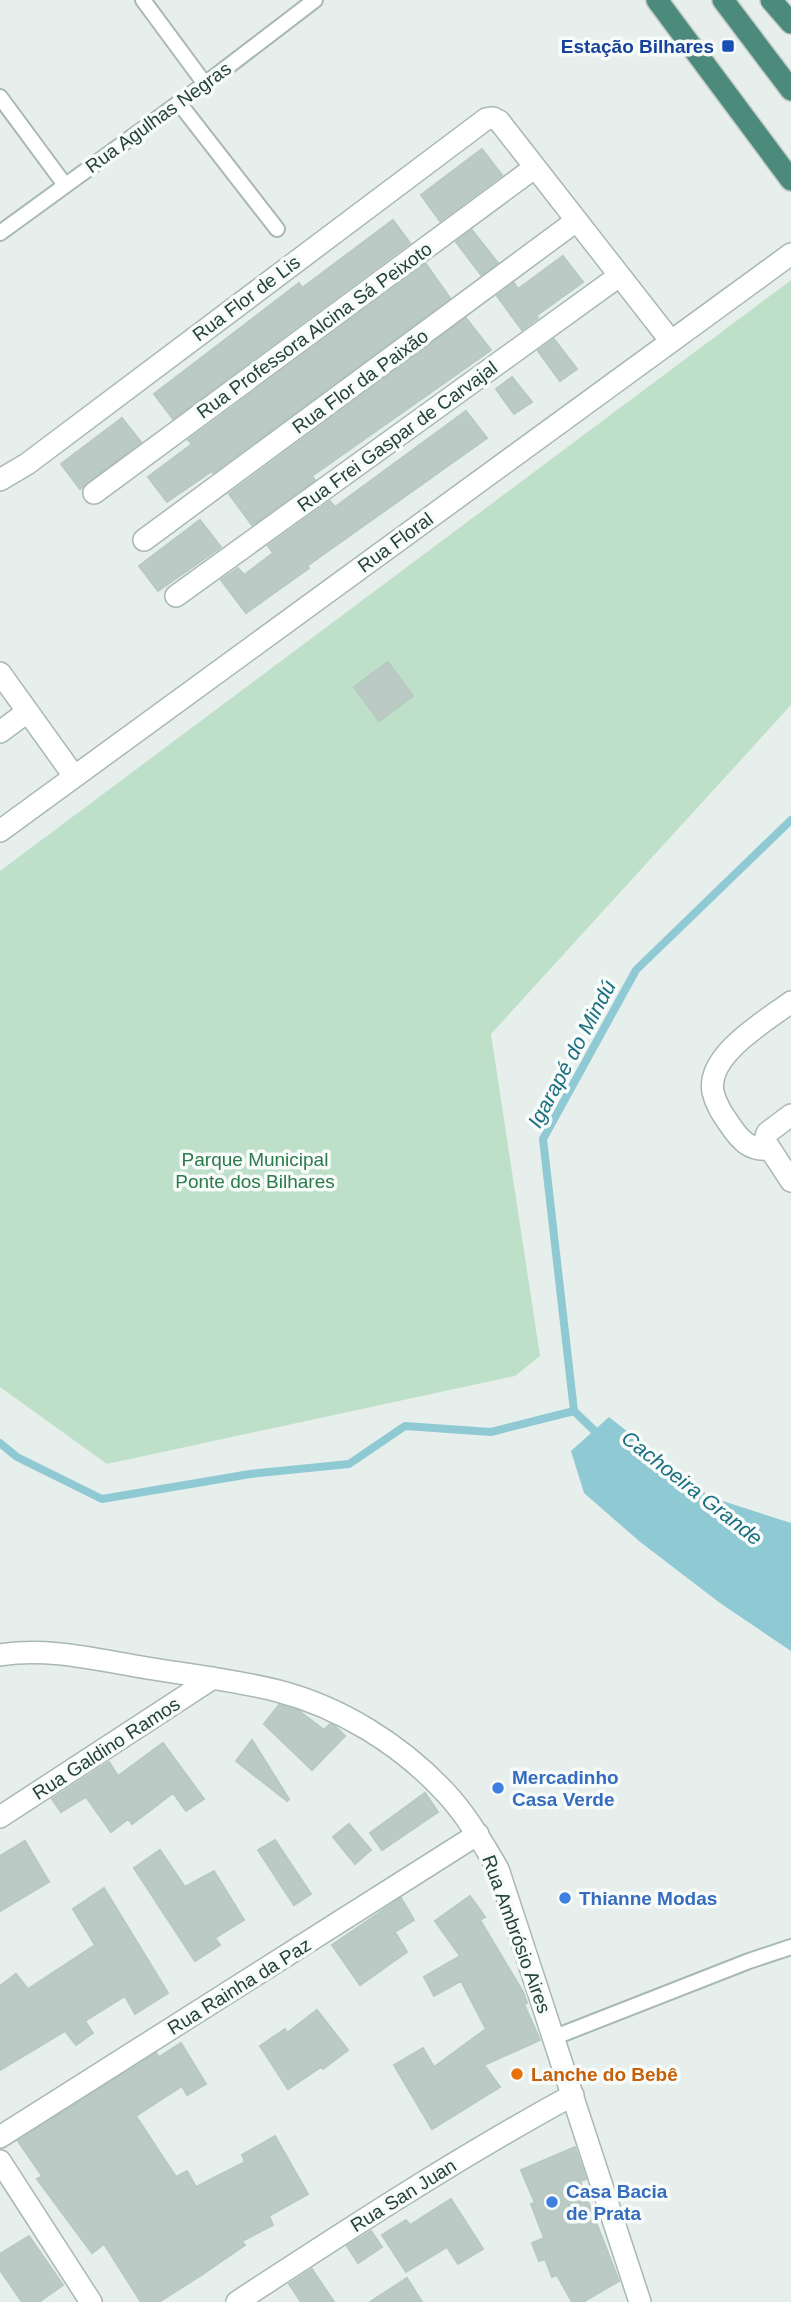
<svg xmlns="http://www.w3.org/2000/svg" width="791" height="2302" font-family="Helvetica,sans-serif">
<rect width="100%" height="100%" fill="#e6efeb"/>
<path fill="#bfe0c8" d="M791,280V705L491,1034L540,1356L515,1376L107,1464L0,1387V871Z"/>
<path fill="#8ec9d4" d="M609,1417L710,1497L791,1523V1651L720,1603L639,1541L584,1493L571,1451Z"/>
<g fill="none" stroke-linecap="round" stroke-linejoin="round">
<path stroke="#8ec9d4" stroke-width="8" d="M574,1411L543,1139L636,970L791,820
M574,1411L600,1436
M0,1443L17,1457L102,1499L250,1474L349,1464L405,1426L491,1432L574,1411"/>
</g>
<path fill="#bbcac4" stroke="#b8c9c2" stroke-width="2" d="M482,149L502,175L440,221L421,195Z
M393,220L410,243L173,419L154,394L299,283L302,288Z
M472,230L498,263L481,275L456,242Z
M563,256L583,282L536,316L538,318L522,330L497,296L514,283L518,289Z
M426,264L450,298L213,473L212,471L167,502L148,477L192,444L188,440Z
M466,318L491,350L312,476L315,480L252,525L229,494Z
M554,339L577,369L560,381L538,351Z
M512,377L532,402L514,414L496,389Z
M466,411L487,438L307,566L309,568L246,613L221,580L238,568L244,575L273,553L268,546L330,501L335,507Z
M122,418L141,442L80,489L61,464Z
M200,520L221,547L158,591L139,566Z
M388,662L413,696L379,721L354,687Z
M279,1705L299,1711L324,1730L330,1724L335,1726L345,1736L312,1770L264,1724Z
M252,1740L289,1799L287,1801L236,1761Z
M163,1743L204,1799L186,1811L173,1793L132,1824L128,1819L111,1832L86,1797L61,1812L52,1799L109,1762L118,1776Z
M425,1793L438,1812L382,1850L370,1833Z
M349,1824L371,1850L355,1864L333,1837Z
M275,1840L311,1894L294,1905L258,1850Z
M25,1841L49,1882L0,1911V1856Z
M160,1850L185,1887L214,1871L244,1920L215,1938L220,1945L195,1961L134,1868Z
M104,1888L168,1993L135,2014L125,1996L85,2021L93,2033L76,2045L65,2031L0,2070V1986L16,1974L28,1989L95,1945L73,1909Z
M470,1896L485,1917L480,1920L523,1992L527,2003L524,2004L540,2040L484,2065L500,2087L432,2129L394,2065L423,2048L434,2067L486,2029L461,1981L434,1996L424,1977L460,1956L435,1921Z
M401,1898L414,1920L395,1932L407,1952L360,1985L332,1945Z
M317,2010L348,2050L323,2069L321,2067L288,2089L260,2046L285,2029L287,2033Z
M181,2043L206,2084L187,2095L182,2086L136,2116L176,2177L187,2171L196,2187L245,2162L242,2155L275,2136L308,2194L269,2216L273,2225L242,2241L245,2245L203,2274L159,2302H141L104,2244L92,2253L37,2179L42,2176L18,2141L156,2053L159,2057Z
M575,2147L586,2179L580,2181L619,2281L583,2302H572L557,2275L552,2277L545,2259L539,2261L532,2243L544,2238L531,2204L535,2203L521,2170Z
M451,2199L483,2249L458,2264L447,2247L406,2272L382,2235L406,2220L410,2225Z
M371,2231L382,2247L358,2263L347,2246Z
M29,2236L63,2285L39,2302H22L0,2270V2254Z
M312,2269L334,2302H301L289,2284Z
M407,2278L422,2302H370Z"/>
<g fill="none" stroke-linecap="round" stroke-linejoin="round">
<g stroke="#a8b8b2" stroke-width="18">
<path id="service" d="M143,0L205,84
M0,97L65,185
M179,103L277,229
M0,233L205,84L315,0
M555,2037L749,1961L791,1947"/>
</g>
<g stroke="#a8b8b2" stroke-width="24">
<path id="minor" d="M0,480L27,464L486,119L493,118L499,121L670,340
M94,493L534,168
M144,540L576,221
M176,596L619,276
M0,673L74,776
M0,732L27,712
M0,831L791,254
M791,1115L767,1133L765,1141L791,1181
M769,1149C750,1151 740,1140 730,1125C723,1115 716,1105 713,1092C706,1055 766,1021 791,1002
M0,1655C49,1647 98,1660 147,1668C190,1675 235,1680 278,1691C340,1707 400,1744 444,1791C466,1814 482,1842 498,1869L640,2302
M0,1817L213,1678
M0,2137L478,1834
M0,2161L91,2302
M237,2302C347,2230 457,2158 573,2095"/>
</g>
<g stroke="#c2cac8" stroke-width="24">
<path id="trunk" d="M657,0L791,180
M723,0L791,90
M771,0L791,23"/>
</g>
<use href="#service" stroke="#fff" stroke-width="14"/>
<use href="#minor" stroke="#fff" stroke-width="21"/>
<use href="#trunk" stroke="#4c8a7c" stroke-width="21"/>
</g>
<rect fill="#1a4fb4" stroke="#f7fbf9" stroke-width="2.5" x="721" y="39" width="14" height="14" rx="3.5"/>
<g fill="#3f7fe0" stroke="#f7fbf9" stroke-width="2.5">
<circle cx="498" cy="1788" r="7"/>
<circle cx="565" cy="1898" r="7"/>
<circle cx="552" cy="2202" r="7"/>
</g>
<circle fill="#e8710a" stroke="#f7fbf9" stroke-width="2.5" cx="517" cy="2074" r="7"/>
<g text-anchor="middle" stroke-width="7" stroke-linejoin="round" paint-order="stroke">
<g font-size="19" font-weight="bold" fill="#164399" stroke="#f7fbf9" text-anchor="end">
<text x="714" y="53">Estação Bilhares</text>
</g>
<g font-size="19" fill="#24423a" stroke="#f7fbf9">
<text transform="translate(158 117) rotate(-36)" y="7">Rua Agulhas Negras</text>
<text transform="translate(246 298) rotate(-37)" y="7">Rua Flor de Lis</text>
<text transform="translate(314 330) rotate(-36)" y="7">Rua Professora Alcina Sá Peixoto</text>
<text transform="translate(360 381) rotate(-36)" y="7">Rua Flor da Paixão</text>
<text transform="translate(397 436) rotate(-36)" y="7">Rua Frei Gaspar de Carvajal</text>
<text transform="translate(395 542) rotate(-36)" y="7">Rua Floral</text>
<text transform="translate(106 1748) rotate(-33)" y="7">Rua Galdino Ramos</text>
<text transform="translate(517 1934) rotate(70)" y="7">Rua Ambrósio Aires</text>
<text transform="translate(239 1986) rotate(-32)" y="7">Rua Rainha da Paz</text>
<text transform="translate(403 2195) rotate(-32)" y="7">Rua San Juan</text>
</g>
<g font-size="19" fill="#2d7a4b" stroke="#f7fbf9">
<text x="255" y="1166">Parque Municipal<tspan x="255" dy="22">Ponte dos Bilhares</tspan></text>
</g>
<g font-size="19" font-weight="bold" fill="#366cbe" stroke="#f7fbf9" text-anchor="start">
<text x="512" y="1784">Mercadinho<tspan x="512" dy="22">Casa Verde</tspan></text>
<text x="579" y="1905">Thianne Modas</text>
<text x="566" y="2198">Casa Bacia<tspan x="566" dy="22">de Prata</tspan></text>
</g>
<g font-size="19" font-weight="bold" fill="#c56008" stroke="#f7fbf9" text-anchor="start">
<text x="531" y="2081">Lanche do Bebê</text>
</g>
<g font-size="21" font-style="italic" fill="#1c6f80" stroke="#f7fbf9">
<text transform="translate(572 1054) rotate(-62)" y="7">Igarapé do Mindú</text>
<text transform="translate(692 1488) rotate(38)" y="7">Cachoeira Grande</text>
</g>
</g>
</svg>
